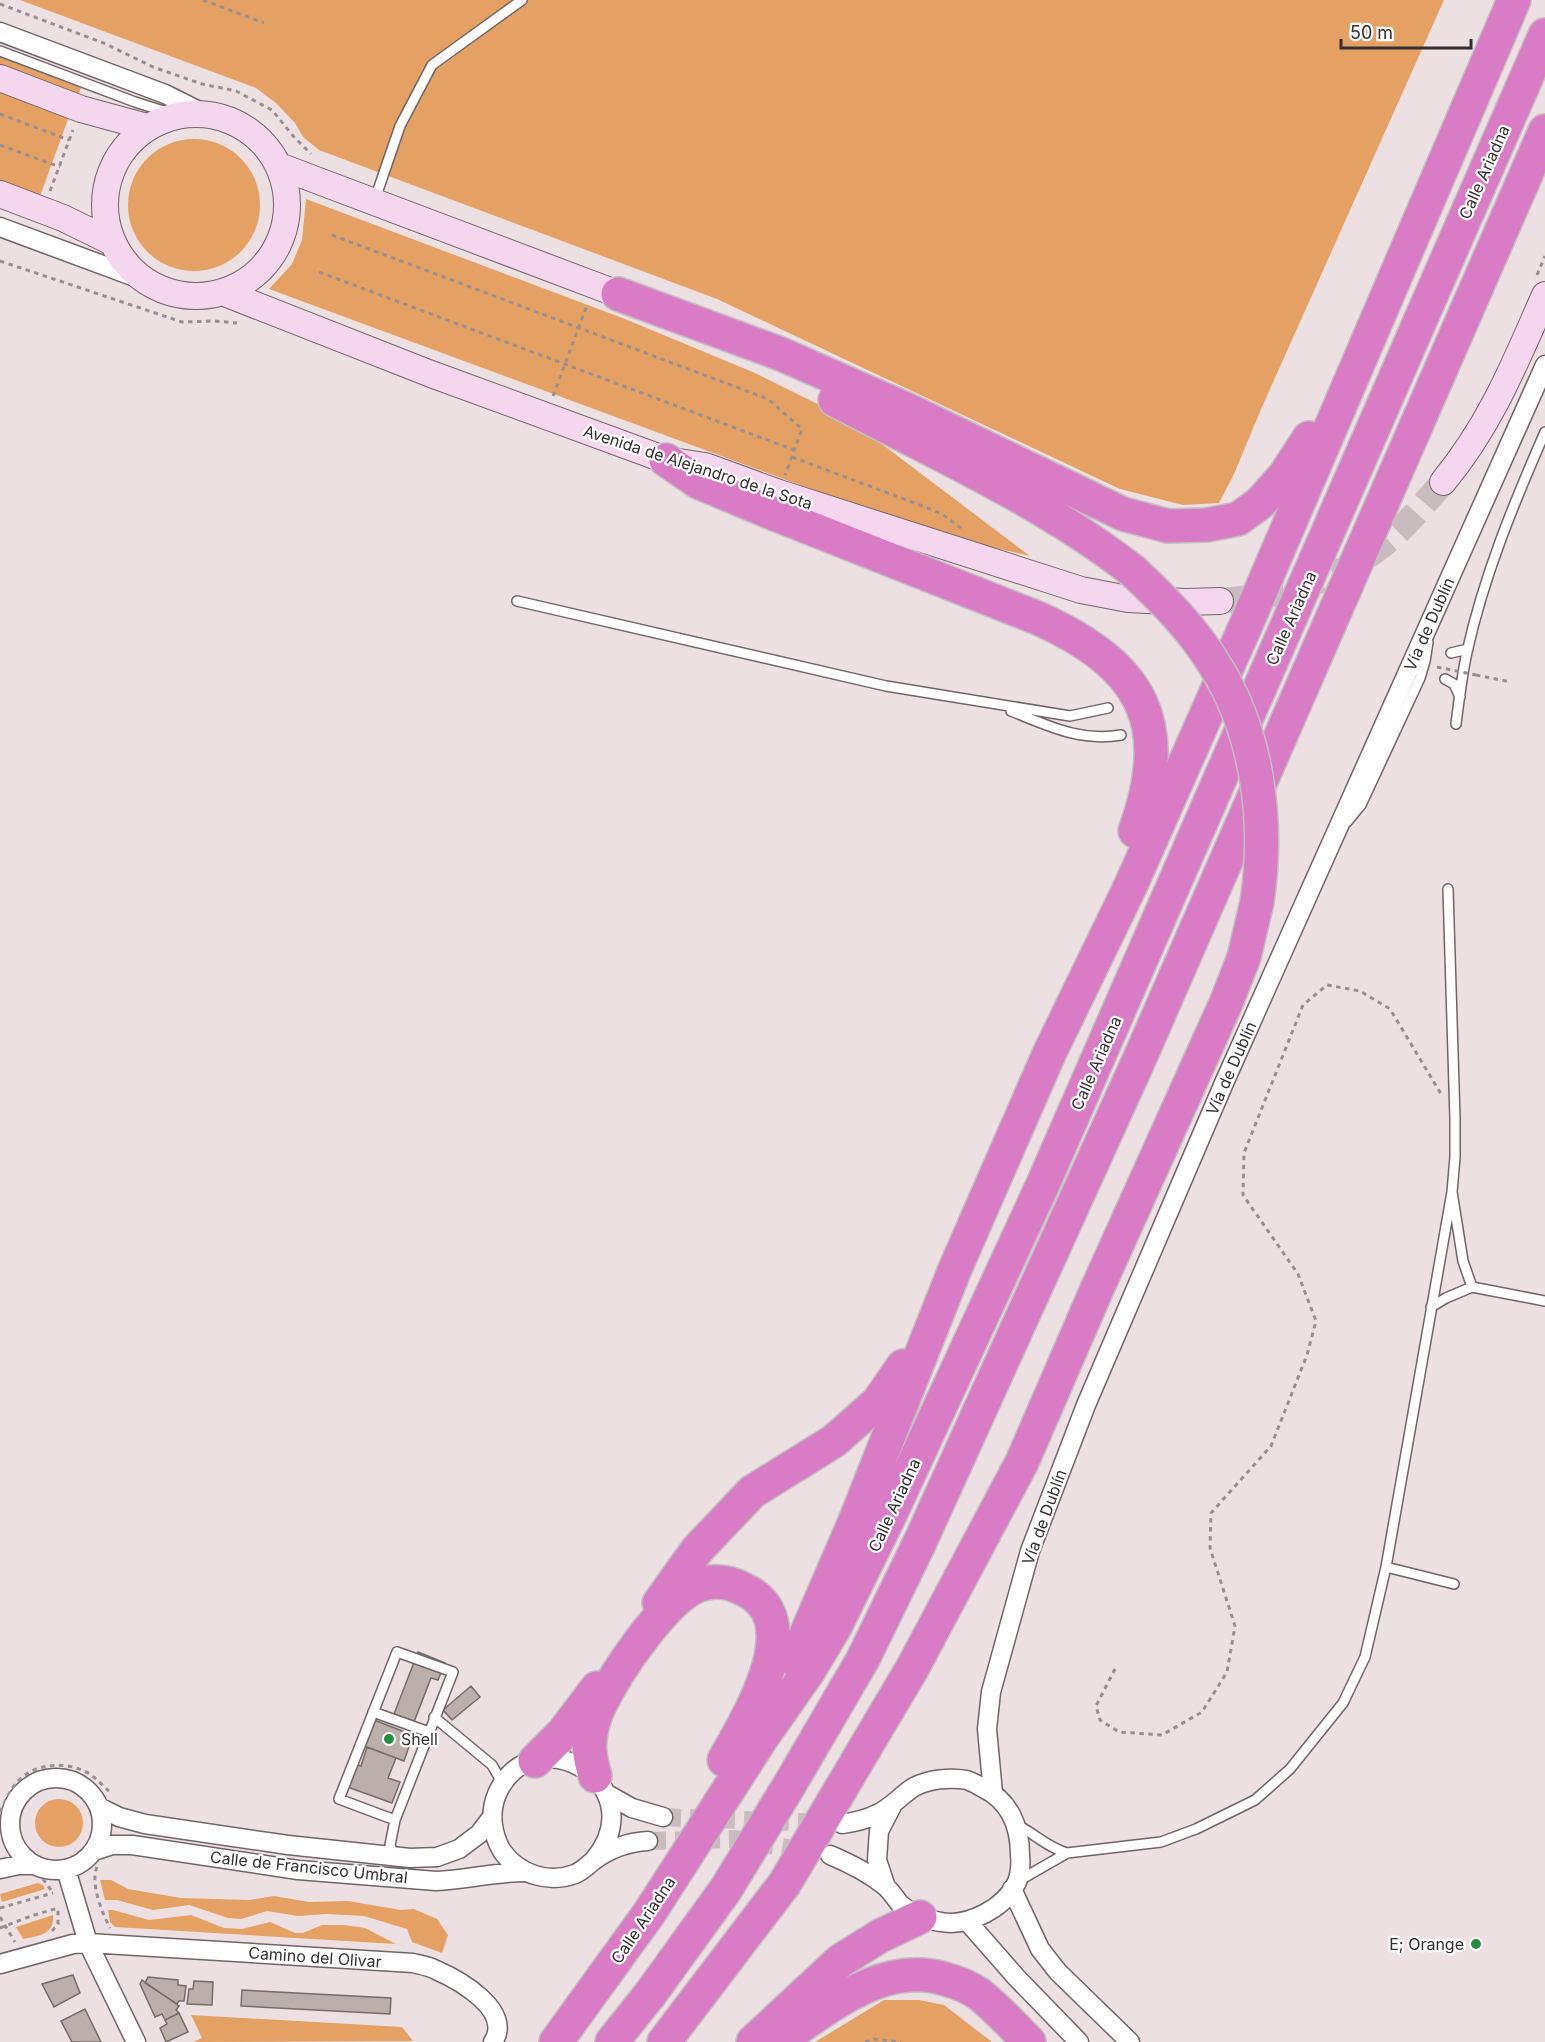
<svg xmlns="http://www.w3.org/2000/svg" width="1545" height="2042" font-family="Inter,sans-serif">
<rect width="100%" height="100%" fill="#ede0e2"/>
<path fill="#e5a164" d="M20,0H1444L1262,407L1234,474L1219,503L1183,505L1120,489L717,299L319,150L303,137L295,123L276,103L256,88Z
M0,57L81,88L78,97L0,67Z
M0,88L70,114L40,196L0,181Z
M128 205a66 66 0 1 1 132 0a66 66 0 1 1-132 0Z
M306,199L625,319L755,373L850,420L1030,556L954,538L811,489L269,289L292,264L302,240Z
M35 1823a24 24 0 1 1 48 0a24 24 0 1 1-48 0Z
M100,1880H111L128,1889L181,1898L249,1900L274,1896L309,1902L348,1901L401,1910L414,1909L437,1919L448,1935L442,1953L412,1942L407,1929L364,1916L326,1914L298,1916L267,1911L241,1919L228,1918L189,1905L153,1910L117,1900H105Z
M38,1883L43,1885L45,1889L2,1902L0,1894Z
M108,1910H113L149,1920L191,1915L224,1928L242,1929L270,1922L295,1933H303L322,1925H344L365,1928L396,1944L115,1927L110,1922Z
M53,1915C55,1935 38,1936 23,1939L16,1927Z
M884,2000H919L944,2005L992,2042H815Z
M191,2015L402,2027L413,2041L193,2042L202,2038Z"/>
<path fill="#bbaeab" stroke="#776b69" stroke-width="1.5" d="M418,1652L445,1663L438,1680L431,1678L414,1722L394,1714Z
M471,1686L480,1697L452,1720L443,1710Z
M374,1720L413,1735L404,1761L364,1746Z
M367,1747L396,1758L388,1778L400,1782L392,1803L342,1785L350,1762L361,1766Z
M73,1975L80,1993L54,2007L42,1984Z
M148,1977L178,1980V1985L186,1986L184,2001H179L177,2004L145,1983Z
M142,1980L179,2006L176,2010L179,2013L165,2020L162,2014L155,2017L140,1984Z
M194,1981L213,1982L212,2005L187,2004L189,1989H193Z
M242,1990L391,1998L390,2014L241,2006Z
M85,2009L101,2042H72L61,2021Z
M179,2013L188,2032L166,2042L160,2028L167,2024L165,2020Z"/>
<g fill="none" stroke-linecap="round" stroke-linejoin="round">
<path stroke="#c8bcbe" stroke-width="18" stroke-dasharray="18 9" stroke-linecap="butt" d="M663,1817L825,1823
M648,1841L736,1839L810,1852"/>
<path stroke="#c8bcbe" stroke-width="26" stroke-dasharray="26 13" stroke-linecap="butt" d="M1220,601C1276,597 1334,582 1379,548C1403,530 1423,505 1443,482"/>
<g stroke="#706466" stroke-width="12">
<path id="lane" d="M0,51L135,102L176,115
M375,199L400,126L432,65L522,0
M517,601L886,686L1070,716L1108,708
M1451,653L1468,649
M1445,679L1454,684L1460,697
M1011,711C1049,726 1080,742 1121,735
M1456,724C1459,700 1462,675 1467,652C1484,575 1514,503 1545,432
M1347,822L1361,805L1420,678L1425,661L1428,642
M1448,889L1455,1119V1157L1452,1192L1463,1261L1472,1287L1545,1301
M1431,1307L1446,1298L1472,1287
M1386,1567L1454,1584
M373,1712L429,1732
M434,1717L492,1765L503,1784
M1017,1825C1034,1833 1048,1848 1067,1853L1161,1842L1196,1829L1255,1800L1290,1769L1343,1703L1365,1657L1386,1567L1452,1192
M394,1857L390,1845L395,1820L453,1672L397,1652L339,1799L395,1820
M1020,1880L1067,1853"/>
</g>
<g stroke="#706466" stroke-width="21">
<path id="street" d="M0,32L165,94L203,113
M0,227L143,280
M10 1824a46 46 0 1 1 92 0a46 46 0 1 1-92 0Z
M993,1793L987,1729L991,1692L1030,1551L1086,1405L1224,1083L1545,365
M607,1794L632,1808L663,1817
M99,1807L119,1817L145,1824L288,1845L410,1858L437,1857L459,1849L479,1834L492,1817
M94,1851L112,1845H132L298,1870L436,1881C466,1880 493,1872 525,1872
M830,1855C849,1863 869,1873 885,1886C891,1891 895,1898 900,1904C911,1914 926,1920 941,1922C968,1927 1005,1908 1017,1882C1020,1875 1021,1863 1020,1855C1020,1827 1010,1801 983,1788C978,1785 972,1782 967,1780C950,1777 929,1779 914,1787C901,1795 891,1808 877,1814C866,1820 854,1822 842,1824
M594,1860C657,1783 532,1714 497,1794C489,1813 492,1834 502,1851C518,1874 548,1884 575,1874C582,1871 587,1866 593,1861C609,1849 628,1842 648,1841
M0,1869L19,1865H35
M66,1869L88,1943L136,2042
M886,1887L877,1860L879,1831L892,1806
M1012,1889L1040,1949L1058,1972L1130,2042
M967,1921L1016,1977L1079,2042
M0,1964L73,1944L88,1943L413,1963C420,1965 429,1966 436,1970C459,1980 514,2011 493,2042"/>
</g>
<g stroke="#706466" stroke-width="28">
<path id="secondary" d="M0,78L81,109L147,127
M105 205a91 91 0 1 1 182 0a91 91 0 1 1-182 0Z
M279,166L618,294
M0,194L63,218L112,242
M222,292L431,374L666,460L705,466L779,493L1081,590L1128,599L1186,602L1220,601
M1443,482C1491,424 1515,363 1545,295"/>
</g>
<g stroke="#c2c0c1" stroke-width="36">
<path id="highway" d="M618,294L781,354L908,410L1123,514L1168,526L1207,525L1238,519L1260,503L1285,475L1309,438
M835,400C936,453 1043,501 1133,571
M666,460L698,482L772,513L1040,619C1142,666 1174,722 1135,831
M659,1603L697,1550L752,1492L834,1441L878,1402L903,1366
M795,1660L855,1521L955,1269L1049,1054L1130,887L1249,618L1514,0
M535,1761L563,1733L597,1688
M595,1776C592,1764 588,1752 590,1740C591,1729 595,1715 600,1705C616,1672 664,1600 697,1586C713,1579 730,1582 745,1590C809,1621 747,1719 724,1760
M556,2042L650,1912L761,1739L808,1672L836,1625L890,1515L1043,1184L1545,35
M612,2042L651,1993L726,1889L790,1784L863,1659L920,1542L1139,1060L1545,131
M664,2042L785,1883L913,1667L1022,1462L1097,1289L1226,1003L1244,957L1257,902
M753,2042L840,1961L880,1936L920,1917
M778,2042C827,2009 882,1960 945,1979C956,1982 969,1987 979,1994C997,2008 1013,2026 1029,2042"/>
</g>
<path stroke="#988f90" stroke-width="3" stroke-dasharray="4.5 4.5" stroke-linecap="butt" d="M203,0L264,23
M0,4L106,44L153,67L202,84L236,91L272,110L294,137L311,154
M0,114L69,140
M0,145L60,167
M50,191L73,130
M332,235L768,399L802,429L785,475
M0,261L182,322L214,321L237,323
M319,272L794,450
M1537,275L1545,256
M553,396L587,305
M792,457L920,505L942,514L961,528
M1476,675L1511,682
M1115,1669L1096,1706L1100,1720L1119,1732L1162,1735L1202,1712L1227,1672L1235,1626L1210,1548L1211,1513L1271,1446L1307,1355L1316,1321L1298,1274L1243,1195L1244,1153L1303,1005L1327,985L1360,991L1390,1009L1441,1094
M0,1812C6,1801 10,1788 20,1779C38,1762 71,1761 91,1775C97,1779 103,1786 109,1791
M97,1867C90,1883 102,1913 110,1928
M43,1879L53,1893
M0,1908L53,1893
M0,1917L15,1942
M0,1928L31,1916L58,1908
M52,1931L58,1924V1907
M865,2042L874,2039L901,2042"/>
<use href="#lane" stroke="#fff" stroke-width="9"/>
<use href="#street" stroke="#fff" stroke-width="18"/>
<use href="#secondary" stroke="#f4d7ee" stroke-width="26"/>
<use href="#highway" stroke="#da7bc6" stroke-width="33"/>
<g stroke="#c2c0c1" stroke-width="36" stroke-linecap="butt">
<path id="highway-bridge" d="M1133,571C1163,599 1193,629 1214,664C1258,733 1269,822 1257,902"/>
</g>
<path stroke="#988f90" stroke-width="3" stroke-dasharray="4.5 4.5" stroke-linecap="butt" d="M1437,667L1476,675"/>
<use href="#highway-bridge" stroke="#da7bc6" stroke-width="33"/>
</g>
<g fill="#268c42" stroke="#fff" stroke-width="2">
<circle cx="389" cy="1739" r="6"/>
<circle cx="1476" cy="1944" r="6"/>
</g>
<g text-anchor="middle" stroke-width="4.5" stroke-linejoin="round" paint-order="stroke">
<g font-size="16" fill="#332e2f" stroke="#fff">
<text transform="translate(1484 172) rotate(-66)" y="6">Calle Ariadna</text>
<text transform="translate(698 467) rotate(18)" y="6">Avenida de Alejandro de la Sota</text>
<text transform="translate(1291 618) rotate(-66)" y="6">Calle Ariadna</text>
<text transform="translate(1429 624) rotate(-66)" y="6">Vía de Dublín</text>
<text transform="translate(1096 1063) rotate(-66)" y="6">Calle Ariadna</text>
<text transform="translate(1231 1068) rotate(-66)" y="6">Vía de Dublín</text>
<text transform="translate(894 1505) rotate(-65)" y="6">Calle Ariadna</text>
<text transform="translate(1044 1517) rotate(-70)" y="6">Vía de Dublín</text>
<text transform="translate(309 1867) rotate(6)" y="6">Calle de Francisco Umbral</text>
<text transform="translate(643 1920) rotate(-56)" y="6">Calle Ariadna</text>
<text transform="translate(315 1957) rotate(4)" y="6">Camino del Olivar</text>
</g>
<g font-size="16" fill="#332e2f" stroke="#fff" text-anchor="start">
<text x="401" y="1745">Shell</text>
<text x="1464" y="1950" text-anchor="end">E; Orange</text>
</g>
</g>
<path d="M1341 39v9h130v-9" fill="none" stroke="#332e2f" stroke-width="3"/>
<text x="1350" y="39" font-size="18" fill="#332e2f" stroke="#ffffff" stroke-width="4.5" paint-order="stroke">50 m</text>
</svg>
